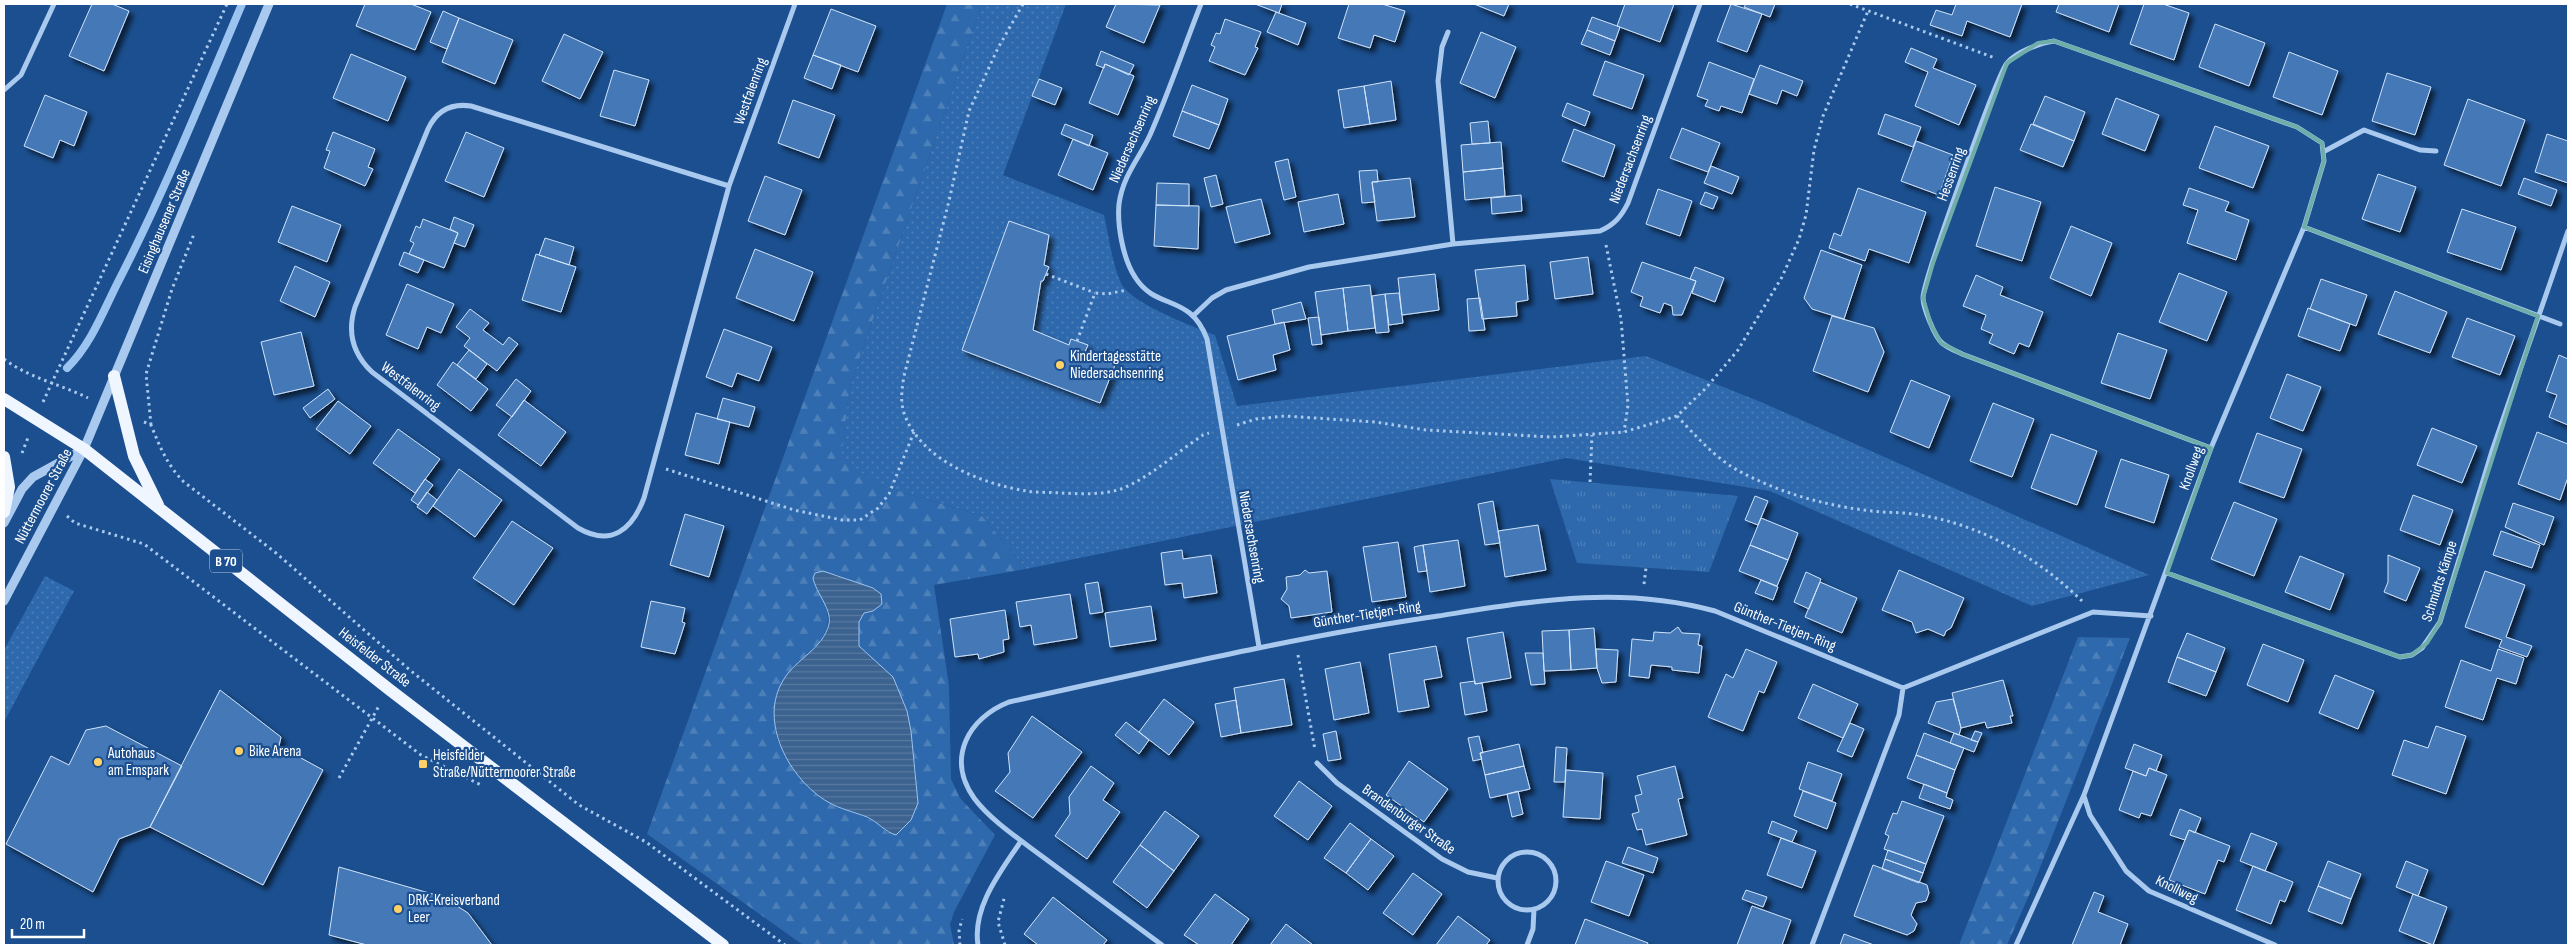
<svg xmlns="http://www.w3.org/2000/svg" width="2572" height="949" font-family="'Sofia Sans Condensed',sans-serif">
<defs>
<pattern id="grass-dots" width="8" height="8" patternUnits="userSpaceOnUse" patternTransform="scale(1.25)"><rect width="8" height="8" fill="#2e69ad"/><path d="M2 2h.1M6 6h.1" fill="none" stroke="#4d80b9" stroke-width="1.8" stroke-linecap="round"/></pattern>
<pattern id="forest-firs" width="22" height="20" patternUnits="userSpaceOnUse" patternTransform="scale(1.25)"><rect width="22" height="20" fill="#2e69ad"/><path d="M5 1l3.5 6h-7zM16 11l3.5 6h-7z" fill="#4d80b9"/></pattern>
<pattern id="park-tufts" width="24" height="20" patternUnits="userSpaceOnUse" patternTransform="scale(1.25)"><rect width="24" height="20" fill="#2e69ad"/><path d="M3 7l-1-3M5 7V3M7 7l1-3M15 17l-1-3M17 17v-4M19 17l1-3" fill="none" stroke="#4d80b9"/></pattern>
<pattern id="water-rules" width="6" height="5" patternUnits="userSpaceOnUse" patternTransform="scale(1.25)"><rect width="6" height="5" fill="#3c6290"/><path d="M0 2.5h6" fill="none" stroke="#597aa1"/></pattern>
<filter id="shadow"><feDropShadow dx="4.5" dy="4.5" stdDeviation="2.5" flood-color="#0009"/></filter>
</defs>
<rect width="100%" height="100%" fill="#1b4f8f"/>
<path fill="url(#grass-dots)" d="M982,4H1066L1003,175L1104,215C1109,237 1112,263 1121,283C1130,303 1194,327 1215,335L1237,406L1646,356L1761,402L2149,575L2032,606L1770,491L1566,458L1026,569L982,516L879,485L840,459L850,386Z
M45,576L74,591L4,722V650Z"/>
<path fill="url(#forest-firs)" fill-rule="evenodd" d="M947,4H982L850,386L841,458L879,485L982,516L1026,569L934,585L949,686L951,779L960,798L995,835L954,912L950,924L954,945H803L647,834ZM835,574L848,579L873,611L864,613L859,622V646L893,677L907,711L911,731L917,786L888,833C873,816 851,813 831,804C810,793 778,754 775,729C775,725 790,671 793,667C796,664 802,661 805,658C821,643 834,627 825,606Z
M2078,637L2130,638L2030,893L2007,945H1959Z"/>
<path fill="url(#park-tufts)" d="M1550,479L1738,496L1709,572L1577,563Z"/>
<path fill="url(#water-rules)" stroke="#9cc4f0" d="M823,571L873,588L881,594L882,604L873,611L864,613L859,622V646L893,677L907,711L911,731L918,803L911,820L896,835C885,832 878,822 867,817C854,812 840,809 828,802C790,780 757,721 784,679C796,659 823,649 829,624C832,609 816,593 813,578L815,573Z"/>
<g fill="none" stroke-linecap="round" stroke-linejoin="round">
<path stroke="#9cc4f0" stroke-width="8" d="M67,368C90,346 103,312 117,284C164,193 202,98 242,4"/>
</g>
<path fill="#4478b7" stroke="#cfe3fa" filter="url(#shadow)" d="M92,4H112L129,11L104,71L69,56Z
M365,4H411L431,12L415,50L356,26Z
M1116,4L1160,5L1144,43L1106,27Z
M1255,4H1282L1279,13Z
M1349,4H1382L1405,11L1395,42L1374,35L1370,48L1338,38Z
M1474,4H1509L1504,16Z
M1625,4H1674L1660,42L1617,26Z
M1731,4L1762,14L1747,52L1717,41Z
M1746,4H1775L1770,17L1744,7Z
M1956,4H2022L2010,37L1967,21L1962,36L1930,25L1936,10L1952,15Z
M2059,4H2119L2109,32L2056,12Z
M2144,4H2163L2189,13L2174,60L2130,44Z
M831,9L876,26L858,72L813,55Z
M443,11L459,18L447,49L430,42Z
M1276,12L1306,23L1298,45L1267,32Z
M1592,17L1620,27L1615,41L1587,30Z
M459,18L513,40L495,84L442,62Z
M1225,19L1261,32L1255,47L1258,48L1245,75L1209,61L1215,47L1211,45L1216,33L1220,34Z
M2215,24L2265,43L2249,86L2199,67Z
M1587,30L1615,41L1610,55L1581,44Z
M1481,32L1516,47L1495,98L1460,83Z
M564,34L603,52L580,99L542,81Z
M1911,48L1937,59L1933,68L1976,85L1959,125L1915,106L1928,72L1905,62Z
M1101,51L1134,65L1129,75L1105,64L1104,68L1096,65Z
M2289,52L2338,71L2322,115L2273,97Z
M351,54L406,77L388,121L333,98Z
M813,55L841,65L832,89L804,78Z
M1605,61L1644,75L1632,109L1593,95Z
M1709,62L1754,79L1742,113L1721,106L1719,111L1705,106L1708,100L1697,96Z
M1105,64L1134,76L1118,115L1089,103Z
M1760,65L1803,81L1797,96L1782,90L1777,104L1749,94Z
M614,70L649,80L635,126L600,116Z
M2387,73L2431,87L2415,135L2372,121Z
M1039,79L1062,88L1055,105L1032,96Z
M1391,81L1396,120L1370,124L1364,86Z
M1192,85L1228,99L1219,125L1182,111Z
M1364,86L1370,124L1344,128L1338,90Z
M45,95L87,112L74,146L60,140L53,158L24,146Z
M2045,96L2085,112L2074,141L2033,124Z
M2116,98L2159,115L2145,151L2102,134Z
M2468,99L2525,120L2501,186L2444,165Z
M793,100L835,115L819,158L778,143Z
M1567,103L1590,112L1585,126L1562,116Z
M1182,111L1219,125L1209,149L1173,136Z
M1885,114L1921,127L1913,147L1878,134Z
M1488,121L1490,143L1472,144L1470,123Z
M1065,124L1093,135L1089,146L1061,134Z
M2031,124L2074,141L2063,167L2020,150Z
M2215,126L2269,146L2253,188L2199,168Z
M1682,128L1720,143L1708,172L1670,158Z
M1574,129L1615,145L1604,177L1562,161Z
M333,132L375,149L368,167L373,169L365,186L324,168L330,151L326,150Z
M466,132L504,148L484,197L445,181Z
M2547,134L2568,141V183L2535,172Z
M1073,139L1108,153L1093,190L1058,175Z
M1916,141L1953,155L1939,195L1901,181Z
M1501,142L1503,168L1463,172L1461,145Z
M1288,159L1296,197L1284,200L1275,162Z
M1711,166L1739,177L1732,194L1704,183Z
M1503,168L1505,196L1465,200L1463,172Z
M1377,170L1378,182H1372L1375,202L1362,203L1359,171Z
M2378,174L2416,187L2400,232L2362,219Z
M1216,175L1223,204L1211,207L1204,178Z
M765,176L802,190L785,235L748,221Z
M1410,178L1415,217L1377,221L1372,182Z
M2524,178L2557,190L2551,206L2518,194Z
M1157,183L1189,184V206L1156,205Z
M1995,187L2041,202L2022,261L1976,246Z
M1858,188L1926,212L1909,263L1869,249L1865,261L1829,248L1834,233L1841,236Z
M2189,188L2229,202L2225,211L2249,220L2236,260L2187,243L2198,210L2183,205Z
M1658,189L1692,201L1680,236L1646,224Z
M1705,192L1718,197L1713,209L1700,204Z
M1338,194L1344,224L1304,232L1298,202Z
M1521,195L1522,211L1492,214L1491,198Z
M1261,199L1270,234L1235,243L1226,207Z
M1156,205L1199,206L1198,249L1154,246Z
M292,206L341,225L327,262L278,242Z
M2462,209L2516,227L2501,270L2447,252Z
M454,217L474,225L465,247L454,243L458,233L450,229Z
M423,219L458,233L444,268L409,254L414,243L410,241L416,226L420,228Z
M1009,221L1049,235L1044,265L1049,267L1043,281H1041L1033,330L1069,345L1071,339L1088,345L1085,352L1115,365L1100,403L962,350Z
M2071,226L2112,243L2091,296L2050,278Z
M545,238L574,247L569,265L539,255Z
M755,249L813,272L794,321L736,298Z
M1821,250L1862,265L1844,319L1812,309L1804,298Z
M404,252L424,260L418,273L399,265Z
M536,254L576,267L561,312L522,300Z
M1588,257L1593,294L1555,299L1550,262Z
M1642,262L1696,281L1682,315H1673L1672,306L1664,303L1660,313L1640,306L1643,297L1631,292Z
M1525,265L1528,300L1516,302L1517,316L1482,319L1475,270Z
M295,266L330,282L315,317L280,301Z
M1695,267L1724,278L1715,302L1692,293L1696,281L1690,279Z
M2179,273L2227,292L2207,341L2159,322Z
M1435,274L1439,310L1402,315L1398,278Z
M1976,275L2003,287L2000,295L2043,312L2029,347L2019,343L2014,354L1989,343L1993,334L1981,329L1986,315L1963,306Z
M2321,279L2367,295L2356,326L2310,309Z
M407,284L454,304L441,333L427,327L418,349L386,335Z
M1370,285L1375,328L1348,331L1343,288Z
M1343,288L1348,331L1321,335L1315,292Z
M2395,291L2447,312L2430,353L2378,334Z
M1399,293L1403,323L1389,325L1385,294Z
M1385,294L1389,332L1376,333L1372,296Z
M1480,298L1485,330L1469,331L1467,299Z
M1301,302L1306,319L1275,324L1272,310Z
M2308,308L2350,324L2340,351L2298,336Z
M470,309L489,323L483,330L503,345L509,337L518,344L497,371L464,346L470,338L456,327Z
M1832,316L1874,328L1884,352L1868,392L1813,371Z
M1319,317L1322,344L1312,345L1308,318Z
M2467,318L2515,336L2500,375L2452,357Z
M1284,322L1290,350L1273,355L1276,370L1238,380L1227,336Z
M724,329L772,347L759,381L737,373L732,387L706,377Z
M301,332L314,386L274,395L261,342Z
M2118,333L2167,350L2150,399L2101,383Z
M469,350L487,364L476,379L457,365Z
M2559,355L2568,359V425L2549,417L2557,395L2546,391Z
M453,362L488,389L471,411L437,385Z
M2287,374L2321,387L2303,431L2270,418Z
M516,379L531,391L512,417L496,405Z
M1911,380L1950,396L1929,448L1890,432Z
M328,389L335,399L310,418L303,408Z
M723,398L755,407L749,427L717,419Z
M524,400L566,432L541,466L498,435Z
M338,401L371,426L350,454L316,429Z
M1993,403L2034,419L2012,477L1970,461Z
M696,413L730,422L719,464L685,455Z
M2432,428L2477,446L2462,483L2417,465Z
M398,429L440,459L415,493L373,463Z
M2537,432L2568,444V477L2560,500L2518,484Z
M2257,433L2302,449L2284,498L2239,482Z
M2051,434L2097,451L2077,505L2031,488Z
M2121,459L2169,475L2154,523L2105,507Z
M459,469L502,500L475,537L433,506Z
M425,479L433,485L418,505L411,500Z
M427,492L437,500L427,514L417,507Z
M2413,495L2453,510L2440,545L2400,530Z
M1755,496L1768,501L1758,525L1745,520Z
M1493,501L1500,543L1485,545L1478,504Z
M2234,502L2277,519L2254,576L2211,559Z
M2513,503L2554,517L2544,545L2505,527Z
M685,514L724,526L709,577L670,565Z
M1761,518L1798,533L1788,560L1750,545Z
M512,521L553,548L514,605L473,578Z
M1538,525L1546,570L1505,577L1498,531Z
M2501,531L2540,545L2532,568L2493,555Z
M1458,540L1465,586L1430,592L1423,545Z
M1398,542L1406,597L1372,602L1363,547Z
M1423,545L1427,571L1418,572L1414,547Z
M1750,545L1788,560L1777,586L1739,571Z
M1182,550L1183,559L1211,555L1217,593L1184,598L1182,583L1165,585L1161,553Z
M2388,555L2420,568L2406,601L2384,592L2388,582Z
M2300,556L2344,574L2330,610L2285,592Z
M1305,570L1309,573L1327,571L1332,612L1291,618L1289,606L1281,599L1287,589L1286,577L1300,575Z
M1899,570L1964,598L1951,628L1946,631L1944,636L1928,629L1916,633L1912,622L1882,610Z
M2485,571L2525,585L2506,637L2532,646L2527,657L2499,647L2502,640L2465,627Z
M1806,572L1821,579L1809,609L1794,602Z
M1761,580L1778,587L1773,600L1755,593Z
M1098,582L1103,612L1090,614L1085,584Z
M1820,582L1857,598L1842,633L1805,617Z
M1070,594L1077,638L1034,645L1031,625L1020,627L1016,602Z
M651,601L685,608L682,622L685,623L675,654L641,647Z
M1151,606L1156,640L1110,647L1105,613Z
M1005,610L1009,639L1003,640L1004,652L979,659L978,654L955,657L950,619Z
M1678,627L1682,633L1700,634L1698,645L1702,646L1699,673L1672,670V667L1651,665L1649,678L1629,676L1632,639L1653,641L1654,632L1670,633Z
M1594,628L1597,668L1571,670L1569,630Z
M1569,630L1571,670L1544,671L1542,631Z
M1503,632L1511,678L1475,684L1467,638Z
M2187,633L2225,648L2216,672L2177,657Z
M2263,644L2304,660L2288,702L2247,685Z
M1436,646L1442,677L1424,680L1429,707L1398,712L1389,654Z
M1596,649L1618,650L1616,682L1602,683L1597,668Z
M1746,649L1777,662L1764,693L1759,691L1743,731L1708,717L1726,674L1733,678Z
M2498,649L2524,658L2516,684L2497,678L2483,720L2445,707L2461,660L2491,671Z
M1525,653H1543L1545,684L1531,685Z
M2177,657L2216,672L2206,696L2168,682Z
M1360,662L1369,713L1334,720L1325,669Z
M2335,675L2374,691L2358,729L2319,713Z
M1284,679L1292,725L1241,733L1234,688Z
M2003,680L2013,716H2010L2012,723L1987,728L1985,722L1961,728L1952,693Z
M1475,681V684L1482,683L1487,711L1465,715L1460,683Z
M1813,684L1858,704L1843,738L1798,718Z
M220,690L281,737L279,746L323,770L263,885L150,827Z
M1164,699L1194,722L1169,755L1139,732Z
M1953,699L1961,728L1959,735L1928,723L1936,702Z
M1236,700L1241,733L1221,737L1215,704Z
M1032,716L1082,752L1033,818L995,791L1010,772L1008,753Z
M1126,722L1149,740L1139,754L1115,735Z
M1850,723L1864,729L1852,757L1837,751Z
M106,726L182,766L150,827L119,839L93,892L6,844L51,756L69,765L86,730Z
M2436,726L2466,736L2446,794L2392,775L2404,740L2428,748Z
M1336,731L1341,759L1328,761L1323,734Z
M1975,731L1982,733L1978,742L1971,740Z
M1924,733L1964,748L1955,770L1916,755Z
M1954,733L1978,742L1974,752L1950,743Z
M1479,736L1483,753H1480L1482,759L1473,761L1468,738Z
M1519,744L1524,766L1485,775L1480,753Z
M2134,744L2162,755L2156,771L2149,768L2146,776L2125,768Z
M1556,747L1567,748L1565,782H1554Z
M1916,755L1955,770L1947,793L1907,778Z
M1409,761L1448,789L1424,822L1386,795Z
M1808,762L1842,774L1832,801L1799,789Z
M1091,766L1114,783L1103,800L1120,812L1087,859L1055,836L1070,814L1069,797Z
M1524,766L1530,789L1490,798L1485,775Z
M1675,766L1683,798L1678,799L1687,835L1646,845L1642,829L1637,830L1632,814L1639,812L1635,796L1642,794L1637,776Z
M2149,768L2167,775L2151,816L2141,813L2139,818L2119,810L2133,771L2146,776Z
M1566,770L1603,773L1600,819L1563,817Z
M1299,781L1332,806L1308,840L1274,816Z
M1924,784L1947,793L1946,797L1953,800L1950,809L1919,798Z
M1518,791L1523,814L1512,817L1507,794Z
M1803,791L1836,803L1827,829L1794,816Z
M1902,801L1944,816L1926,864L1884,849L1889,836L1885,834L1893,813L1897,814Z
M2180,809L2201,818L2195,833L2189,830L2185,840L2170,835Z
M1165,811L1199,836L1174,871L1140,845Z
M1772,821L1797,831L1792,842L1768,833Z
M1350,823L1371,839L1346,873L1324,858Z
M2189,830L2230,846L2224,862L2218,860L2205,894L2169,880Z
M2251,833L2277,843L2265,871L2240,861Z
M1781,838L1816,851L1802,888L1767,875Z
M1371,839L1394,856L1368,890L1346,873Z
M1140,845L1174,871L1147,908L1113,882Z
M1628,847L1658,858L1653,873L1622,863Z
M1888,850L1926,864L1923,873L1885,859Z
M1885,859L1923,873L1919,883L1882,869Z
M1606,861L1644,875L1629,916L1591,902Z
M2328,861L2361,874L2351,899L2318,886Z
M2406,861L2428,870L2418,896L2396,887Z
M1873,865L1927,885L1929,893L1926,901L1916,903L1911,915L1917,924L1914,931L1907,935L1854,916Z
M2253,866L2293,882L2285,902L2280,900L2271,924L2236,910Z
M339,867L443,897L468,913L492,945H367L329,935Z
M1413,873L1442,894L1413,935L1383,913Z
M2318,886L2351,899L2342,924L2308,911Z
M1746,890L1767,897L1763,907L1742,899Z
M2094,892L2104,896L2098,912L2128,924L2120,945H2072Z
M1215,894L1249,919L1231,945H1199L1184,935Z
M2413,894L2447,907L2433,945L2399,931Z
M1053,897L1107,940L1103,945H1038L1024,934Z
M1752,906L1791,920L1782,945H1737Z
M1458,916L1490,940L1486,945H1436Z
M1585,919L1648,943L1647,945H1575Z
M1286,924L1313,945H1270Z
M1844,934L1874,945H1840Z"/>
<g fill="none" stroke-linecap="round" stroke-linejoin="round">
<path stroke="#a9c9ee" stroke-width="3" stroke-dasharray="2.5 4" stroke-linecap="butt" d="M1023,4L998,48L969,111L949,201L904,376C902,388 900,401 904,413C920,460 982,484 1027,491C1038,493 1050,492 1061,493C1080,494 1103,495 1121,489C1151,477 1177,452 1203,435L1209,433
M1850,4L1995,58
M1606,245L1621,319L1628,405L1624,432
M1046,274L1095,293
M1077,341L1095,293L1107,294L1127,290
M4,359C29,378 60,384 88,398
M43,402L227,4
M1677,416C1695,435 1715,458 1739,471C1780,493 1826,506 1872,511C1886,513 1900,512 1914,514C1978,523 2036,556 2082,601
M144,422L151,425C160,447 167,465 184,482L276,553L411,671L579,805L646,842L785,945
M151,425L146,374L172,289L194,234
M1237,425L1256,419L1285,416L1375,422L1426,430L1551,437L1624,432L1677,416L1706,388L1738,350L1782,277L1799,239L1806,215L1814,150L1823,116L1868,11
M22,453L29,435
M666,469L794,510L842,520H860L878,508L889,494L914,432
M1590,482L1592,435
M67,516L75,523L144,544L421,755L481,785
M1644,584L1646,568
M1298,655L1315,750
M339,778L380,704
M960,945L959,931L962,919
M1005,945L998,922L1005,895"/>
<path stroke="#a9c9ee" stroke-width="5" d="M1201,4C1184,47 1169,92 1150,135C1139,159 1123,175 1119,204C1117,225 1123,259 1135,277C1156,311 1190,293 1207,339L1259,647
M1448,32L1442,47L1438,81L1453,244
M4,90L21,75L54,4
M2323,152L2364,130L2420,150L2436,151
M729,186L471,106C451,103 437,110 428,129L355,307C347,332 353,354 372,372L578,528C611,547 632,530 644,498L729,186L795,4
M2304,227L2560,324
M1194,315L1212,298L1226,290L1309,267L1453,244L1600,231C1614,225 1621,217 1628,203L1700,4
M2167,573L2400,657L2412,655L2422,648L2440,622L2492,451L2568,231
M1317,763L1337,783L1442,859L1468,872L1497,878
M2084,796L2090,815L2126,871L2149,891L2275,945
M1498 881a29 29 0 1 1 58 0a29 29 0 1 1-58 0Z
M978,945C972,907 1001,871 1021,841
M1162,945C1123,916 1083,887 1043,857C1022,841 990,820 974,798C946,759 968,718 1009,702C1152,671 1294,637 1438,616C1534,601 1619,585 1715,611L1903,688
M1527,945L1533,929L1534,909
M1812,945L1899,715L1903,688L2093,612L2151,616
M2016,945L2084,795L2211,448L2304,227L2324,161L2322,143L2297,127L2054,41C2040,43 2016,52 2007,63C1997,75 1922,284 1923,298C1923,308 1935,337 1942,343C1948,348 1956,351 1962,354L2211,448"/>
<path stroke="#a9c9ee" stroke-width="9" d="M4,523L22,489L33,477L84,449
M4,601L84,449L269,4"/>
<path stroke="#f0f6ff" stroke-width="12" d="M114,376L134,456L158,505
M4,399L84,449L390,690L723,945
M4,457L9,487L4,512"/>
</g>
<path fill="none" stroke="#6fada8" stroke-width="4" stroke-linejoin="round" d="M2054,41L2297,127L2322,143L2324,161L2304,227L2538,316L2440,622L2427,643L2412,655L2400,657L2167,573L2211,448L1962,354L1941,343L1931,325L1923,298L1933,263L2007,63L2038,43Z"/>
<g fill="#ffd166" stroke="#1b4f8f" stroke-width="2">
<circle cx="1060" cy="365" r="5"/>
<circle cx="239" cy="751" r="5"/>
<circle cx="98" cy="762" r="5"/>
<rect x="418" y="759" width="10" height="10" rx="2.5"/>
<circle cx="398" cy="909" r="5"/>
</g>
<g text-anchor="middle" stroke-width="4.5" stroke-linejoin="round" paint-order="stroke">
<rect fill="#1b4f8f" stroke="#bbcadd" stroke-width="1" x="210" y="549.5" width="32" height="23" rx="4"/>
<g font-size="14" font-weight="bold" fill="#fff">
<text x="226" y="566">B 70</text>
</g>
<g font-size="15" fill="#fff" stroke="#1b4f8f">
<text transform="translate(750 91) rotate(-70)" y="5">Westfalenring</text>
<text transform="translate(1132 139) rotate(-66)" y="5">Niedersachsenring</text>
<text transform="translate(1630 159) rotate(-69)" y="5">Niedersachsenring</text>
<text transform="translate(1951 174) rotate(-70)" y="5">Hessenring</text>
<text transform="translate(164 221) rotate(-67)" y="5">Eisinghausener Straße</text>
<text transform="translate(411 386) rotate(37)" y="5">Westfalenring</text>
<text transform="translate(2191 468) rotate(-70)" y="5">Knollweg</text>
<text transform="translate(43 496) rotate(-62)" y="5">Nüttermoorer Straße</text>
<text transform="translate(1252 537) rotate(80)" y="5">Niedersachsenring</text>
<text transform="translate(2439 581) rotate(-72)" y="5">Schmidts Kämpe</text>
<text transform="translate(1367 614) rotate(-9)" y="5">Günther-Tietjen-Ring</text>
<text transform="translate(1785 626) rotate(22)" y="5">Günther-Tietjen-Ring</text>
<text transform="translate(375 657) rotate(38)" y="5">Heisfelder Straße</text>
<text transform="translate(1409 819) rotate(35)" y="5">Brandenburger Straße</text>
<text transform="translate(2177 889) rotate(26)" y="5">Knollweg</text>
</g>
<g font-size="15" fill="#fff" stroke="#1b4f8f" text-anchor="start">
<text x="1070" y="361">Kindertagesstätte<tspan x="1070" dy="17">Niedersachsenring</tspan></text>
<text x="249" y="756">Bike Arena</text>
<text x="108" y="758">Autohaus<tspan x="108" dy="17">am Emspark</tspan></text>
<text x="433" y="760">Heisfelder<tspan x="433" dy="17">Straße/Nüttermoorer Straße</tspan></text>
<text x="408" y="905">DRK-Kreisverband<tspan x="408" dy="17">Leer</tspan></text>
</g>
</g>
<rect width="2572" height="949" fill="none" stroke="#ffffff" stroke-width="10"/>
<path d="M12 929v8h72v-8" fill="none" stroke="#ffffff" stroke-width="2.5"/>
<text x="20" y="929" font-size="15" fill="#ffffff" stroke="#1b4f8f" stroke-width="4" paint-order="stroke">20 m</text>
</svg>
